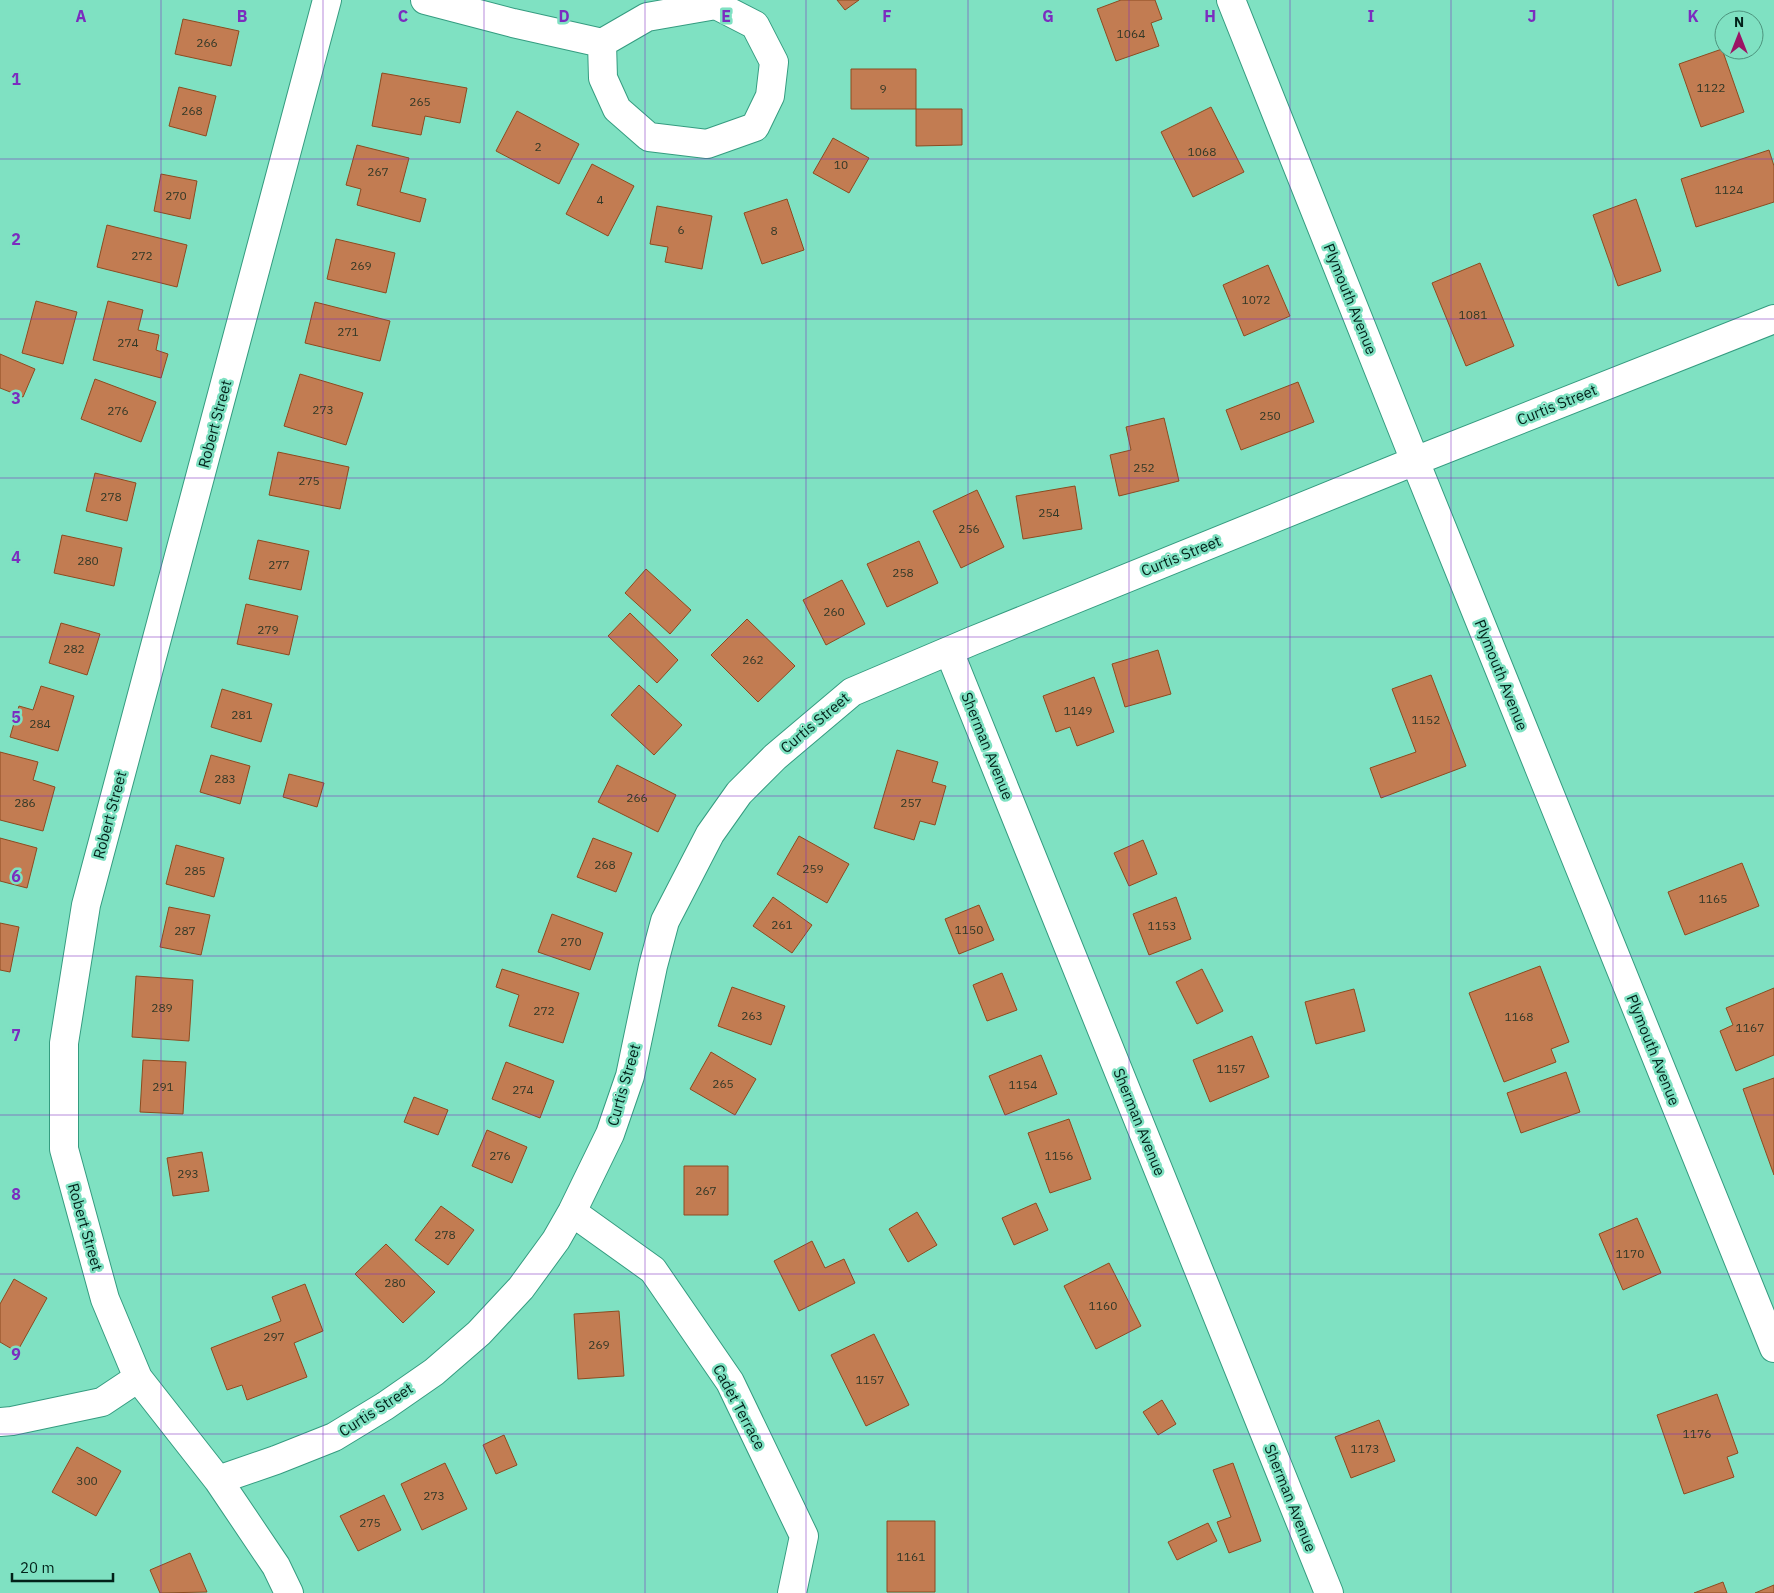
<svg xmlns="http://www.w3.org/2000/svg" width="1774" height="1593" font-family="'IBM Plex Sans',sans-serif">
<rect width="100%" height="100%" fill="#7fe1c2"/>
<path fill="#c27c52" stroke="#8c4b20" d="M837,0H859L845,10Z
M1121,0H1155L1162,19L1151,23L1159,46L1116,61L1097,9Z
M183,19L239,31L231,66L175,54Z
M1722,49L1744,112L1701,127L1679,64Z
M851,69H916V109H851Z
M382,73L467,88L460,123L425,116L421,135L372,126Z
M179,87L216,96L206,136L169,126Z
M1211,107L1244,172L1193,197L1161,132Z
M916,109H962V145L916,146Z
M517,111L579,144L559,184L496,151Z
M833,138L869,158L849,193L813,173Z
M357,145L409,158L400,192L426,199L420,222L357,205L361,189L346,185Z
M1769,150L1774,166V202L1696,227L1681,179Z
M592,164L634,186L608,236L566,214Z
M161,174L197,181L190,219L154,211Z
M787,199L804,250L762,264L744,213Z
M1636,199L1661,271L1618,286L1593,215Z
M657,206L712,216L702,269L665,262L668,247L650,244Z
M107,225L187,245L177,287L97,267Z
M336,239L395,253L386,293L327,279Z
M1480,263L1514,346L1466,366L1432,283Z
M1268,265L1290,316L1244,336L1223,285Z
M36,301L77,312L63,364L22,353Z
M108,301L143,310L138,330L159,335L156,350L168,354L161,378L93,360Z
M315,302L390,321L380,361L305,343Z
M0,354L35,369L23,397L0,388Z
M300,374L363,393L346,445L284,426Z
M95,379L156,402L141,442L81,419Z
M1298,382L1314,422L1241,450L1226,410Z
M1164,418L1179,481L1119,496L1110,455L1131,450L1126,427Z
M278,452L349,467L340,509L269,495Z
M95,473L136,483L127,521L86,511Z
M1075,486L1082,529L1023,539L1016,496Z
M977,490L1004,547L961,568L933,511Z
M62,535L122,548L114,586L54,573Z
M258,540L309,551L301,590L249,579Z
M919,541L938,583L887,607L867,564Z
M646,569L691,610L670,634L625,593Z
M842,580L865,624L826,645L803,600Z
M246,604L298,616L289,655L237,644Z
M630,613L678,660L657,683L608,636Z
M747,619L795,666L758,702L711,655Z
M61,623L100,634L87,675L49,663Z
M1158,650L1171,694L1125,707L1112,664Z
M1431,675L1466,766L1381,798L1370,768L1416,752L1392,689Z
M1094,677L1114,732L1077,746L1070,727L1056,732L1043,696Z
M639,685L682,725L654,755L611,715Z
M41,686L74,696L58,751L10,737L19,706L33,710Z
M222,689L272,704L261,742L211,727Z
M897,750L938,762L932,782L946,786L935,825L920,821L914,840L874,828Z
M0,752L38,762L33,780L55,787L43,831L0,820Z
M211,755L250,766L240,804L200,792Z
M617,765L676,795L658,832L598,802Z
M289,774L324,783L317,807L283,797Z
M799,836L849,864L827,903L777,874Z
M0,838L37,848L27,888L0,881Z
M593,838L632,853L616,892L577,877Z
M1143,840L1157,874L1129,886L1114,853Z
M176,845L224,858L214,897L166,884Z
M1742,863L1759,906L1685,935L1668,892Z
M773,897L812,925L792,953L753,926Z
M1176,897L1191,939L1149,955L1133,914Z
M979,905L994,940L959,954L945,919Z
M169,907L210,915L201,955L160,947Z
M552,914L603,933L590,970L538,952Z
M0,923L19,927L10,972L0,970Z
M1540,966L1569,1042L1551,1049L1556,1062L1504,1082L1469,993Z
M502,969L579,993L563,1043L509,1026L519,995L496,987Z
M1202,969L1223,1011L1197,1024L1176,982Z
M1002,973L1017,1010L987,1021L973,985Z
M136,976L193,980L189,1041L132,1037Z
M732,987L785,1006L771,1045L718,1026Z
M1774,988V1055L1736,1071L1720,1031L1733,1025L1726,1008Z
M1354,989L1365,1031L1316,1044L1305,1002Z
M1252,1036L1269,1077L1210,1102L1193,1060Z
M711,1052L756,1079L735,1115L690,1089Z
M1041,1055L1057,1094L1005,1115L989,1076Z
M143,1060L186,1062L183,1114L140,1112Z
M506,1062L554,1081L540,1118L492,1099Z
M1566,1072L1580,1112L1521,1133L1507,1093Z
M1774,1078V1175L1743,1089Z
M414,1097L448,1110L438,1135L404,1122Z
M1069,1119L1091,1179L1050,1193L1028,1133Z
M487,1130L527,1147L512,1183L472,1166Z
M202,1152L209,1191L173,1196L167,1158Z
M684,1166H728V1215H684Z
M1036,1203L1048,1230L1014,1245L1002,1218Z
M441,1206L474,1230L448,1265L415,1240Z
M917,1212L937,1245L908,1262L889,1229Z
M1637,1218L1661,1273L1623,1290L1599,1234Z
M812,1241L825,1268L844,1259L855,1283L799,1311L774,1261Z
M386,1244L435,1292L403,1323L355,1274Z
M1109,1263L1141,1326L1096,1349L1064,1286Z
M14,1279L47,1298L17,1352L0,1342V1304Z
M305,1284L323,1331L294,1343L307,1377L247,1400L242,1385L227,1390L211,1348L281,1321L272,1297Z
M619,1311L624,1376L578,1379L574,1314Z
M874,1334L909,1405L866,1426L831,1355Z
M1717,1394L1738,1453L1727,1457L1734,1477L1684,1494L1657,1415Z
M1162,1400L1176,1424L1158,1435L1143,1412Z
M1379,1420L1395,1461L1351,1478L1335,1437Z
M504,1435L517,1465L496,1474L483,1445Z
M77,1447L121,1471L96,1516L52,1492Z
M445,1463L467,1509L422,1530L401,1484Z
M1233,1463L1261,1541L1229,1553L1217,1522L1231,1517L1213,1470Z
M384,1495L401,1530L358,1551L340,1516Z
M887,1521H935V1592H887Z
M1208,1523L1217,1541L1177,1560L1168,1542Z
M190,1553L207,1592L160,1593L150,1570Z
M1723,1582L1727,1593H1694Z
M1774,1585V1593H1755Z"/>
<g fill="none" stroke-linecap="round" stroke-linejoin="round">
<g stroke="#359c80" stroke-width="30">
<path id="minor" d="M425,0L513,23L602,43L647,17L716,5L755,25L774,62L770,96L755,127L707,144L649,137L617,109L603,78L602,43
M1231,0L1415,461L1774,1348
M949,651L1329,1593
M572,1212L653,1270L730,1382L804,1536L792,1593
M0,1422L12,1421L102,1402L138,1378
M218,1480L276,1460L334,1437L385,1406L434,1372L479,1333L521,1288L556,1240L572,1212L610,1134L630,1076L653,966L665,921L710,834L739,793L775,757L852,692L972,641L1415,461L1774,319
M289,1593L276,1566L218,1480L138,1378L105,1299L64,1149V1043L86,905L327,0"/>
</g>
<use href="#minor" stroke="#fff" stroke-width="28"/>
</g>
<path fill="none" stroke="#7b2cbf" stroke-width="1" stroke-opacity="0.55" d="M161,0V1593M323,0V1593M484,0V1593M645,0V1593M806,0V1593M968,0V1593M1129,0V1593M1290,0V1593M1451,0V1593M1613,0V1593M0,159H1774M0,319H1774M0,478H1774M0,637H1774M0,796H1774M0,956H1774M0,1115H1774M0,1274H1774M0,1434H1774"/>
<g text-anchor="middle" stroke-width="5" stroke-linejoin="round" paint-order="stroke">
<g font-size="12" fill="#323827">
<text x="1131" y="38">1064</text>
<text x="207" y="47">266</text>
<text x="1711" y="92">1122</text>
<text x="883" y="93">9</text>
<text x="420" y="106">265</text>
<text x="192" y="115">268</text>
<text x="538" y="151">2</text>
<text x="1202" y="156">1068</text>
<text x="841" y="169">10</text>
<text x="378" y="176">267</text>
<text x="1729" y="194">1124</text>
<text x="176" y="200">270</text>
<text x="600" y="204">4</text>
<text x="681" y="234">6</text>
<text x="774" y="235">8</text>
<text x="142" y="260">272</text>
<text x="361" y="270">269</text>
<text x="1256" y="304">1072</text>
<text x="1473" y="319">1081</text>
<text x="348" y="336">271</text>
<text x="128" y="347">274</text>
<text x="323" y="414">273</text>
<text x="118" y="415">276</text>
<text x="1270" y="420">250</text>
<text x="1144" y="472">252</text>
<text x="309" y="485">275</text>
<text x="111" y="501">278</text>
<text x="1049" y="517">254</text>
<text x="969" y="533">256</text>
<text x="88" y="565">280</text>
<text x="279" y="569">277</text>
<text x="903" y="577">258</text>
<text x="834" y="616">260</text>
<text x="268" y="634">279</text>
<text x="74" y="653">282</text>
<text x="753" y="664">262</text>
<text x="1078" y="715">1149</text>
<text x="242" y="719">281</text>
<text x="1426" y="724">1152</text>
<text x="40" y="728">284</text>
<text x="225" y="783">283</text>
<text x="637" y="802">266</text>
<text x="25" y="807">286</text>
<text x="911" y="807">257</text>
<text x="605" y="869">268</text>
<text x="813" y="873">259</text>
<text x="195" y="875">285</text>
<text x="1713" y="903">1165</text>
<text x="782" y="929">261</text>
<text x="1162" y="930">1153</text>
<text x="969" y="934">1150</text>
<text x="185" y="935">287</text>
<text x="571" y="946">270</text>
<text x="162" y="1012">289</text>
<text x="544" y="1015">272</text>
<text x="752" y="1020">263</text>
<text x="1519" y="1021">1168</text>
<text x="1750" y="1032">1167</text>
<text x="1231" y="1073">1157</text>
<text x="723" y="1088">265</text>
<text x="1023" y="1089">1154</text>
<text x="163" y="1091">291</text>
<text x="523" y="1094">274</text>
<text x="500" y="1160">276</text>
<text x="1059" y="1160">1156</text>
<text x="188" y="1178">293</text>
<text x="706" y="1195">267</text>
<text x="445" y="1239">278</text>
<text x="1630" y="1258">1170</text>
<text x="395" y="1287">280</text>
<text x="1103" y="1310">1160</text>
<text x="274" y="1341">297</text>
<text x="599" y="1349">269</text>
<text x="870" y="1384">1157</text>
<text x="1697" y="1438">1176</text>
<text x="1365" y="1453">1173</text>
<text x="87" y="1485">300</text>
<text x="434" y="1500">273</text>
<text x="370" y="1527">275</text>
<text x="911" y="1561">1161</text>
</g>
<g font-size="15" fill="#022119" stroke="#7fe1c2">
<text transform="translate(1350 299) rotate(68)" y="5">Plymouth Avenue</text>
<text transform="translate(1557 405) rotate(-22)" y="5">Curtis Street</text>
<text transform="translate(215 424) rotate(-75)" y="5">Robert Street</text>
<text transform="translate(1181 556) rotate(-22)" y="5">Curtis Street</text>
<text transform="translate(1501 675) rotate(68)" y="5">Plymouth Avenue</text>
<text transform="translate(815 723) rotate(-40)" y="5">Curtis Street</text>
<text transform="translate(987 746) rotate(68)" y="5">Sherman Avenue</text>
<text transform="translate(110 815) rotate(-75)" y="5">Robert Street</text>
<text transform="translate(1653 1050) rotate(68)" y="5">Plymouth Avenue</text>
<text transform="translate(624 1085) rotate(-74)" y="5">Curtis Street</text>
<text transform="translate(1139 1122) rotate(68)" y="5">Sherman Avenue</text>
<text transform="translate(85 1227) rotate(74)" y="5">Robert Street</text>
<text transform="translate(739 1407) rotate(62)" y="5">Cadet Terrace</text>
<text transform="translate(376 1410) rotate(-33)" y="5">Curtis Street</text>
<text transform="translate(1290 1498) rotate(68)" y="5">Sherman Avenue</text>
</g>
</g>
<g font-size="16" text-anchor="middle" font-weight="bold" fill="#7b2cbf" stroke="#7fe1c2" stroke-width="5" stroke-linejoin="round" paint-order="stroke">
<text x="81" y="22">A</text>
<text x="242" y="22">B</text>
<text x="403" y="22">C</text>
<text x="564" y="22">D</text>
<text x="726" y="22">E</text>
<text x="887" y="22">F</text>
<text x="1048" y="22">G</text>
<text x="1210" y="22">H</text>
<text x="1371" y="22">I</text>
<text x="1532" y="22">J</text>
<text x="1693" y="22">K</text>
<text x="16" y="85">1</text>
<text x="16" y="245">2</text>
<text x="16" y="404">3</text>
<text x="16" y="563">4</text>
<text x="16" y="723">5</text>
<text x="16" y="882">6</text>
<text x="16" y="1041">7</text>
<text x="16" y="1200">8</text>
<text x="16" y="1360">9</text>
</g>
<g transform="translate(1739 35)"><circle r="24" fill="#7fe1c2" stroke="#4d947e"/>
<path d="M0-4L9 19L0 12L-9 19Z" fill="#9b1465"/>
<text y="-8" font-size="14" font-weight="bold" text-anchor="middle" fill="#022119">N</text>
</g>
<path d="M12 1573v8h101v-8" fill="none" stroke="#022119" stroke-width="2.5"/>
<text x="20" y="1573" font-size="15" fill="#022119" stroke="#7fe1c2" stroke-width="4" paint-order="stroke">20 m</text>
</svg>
